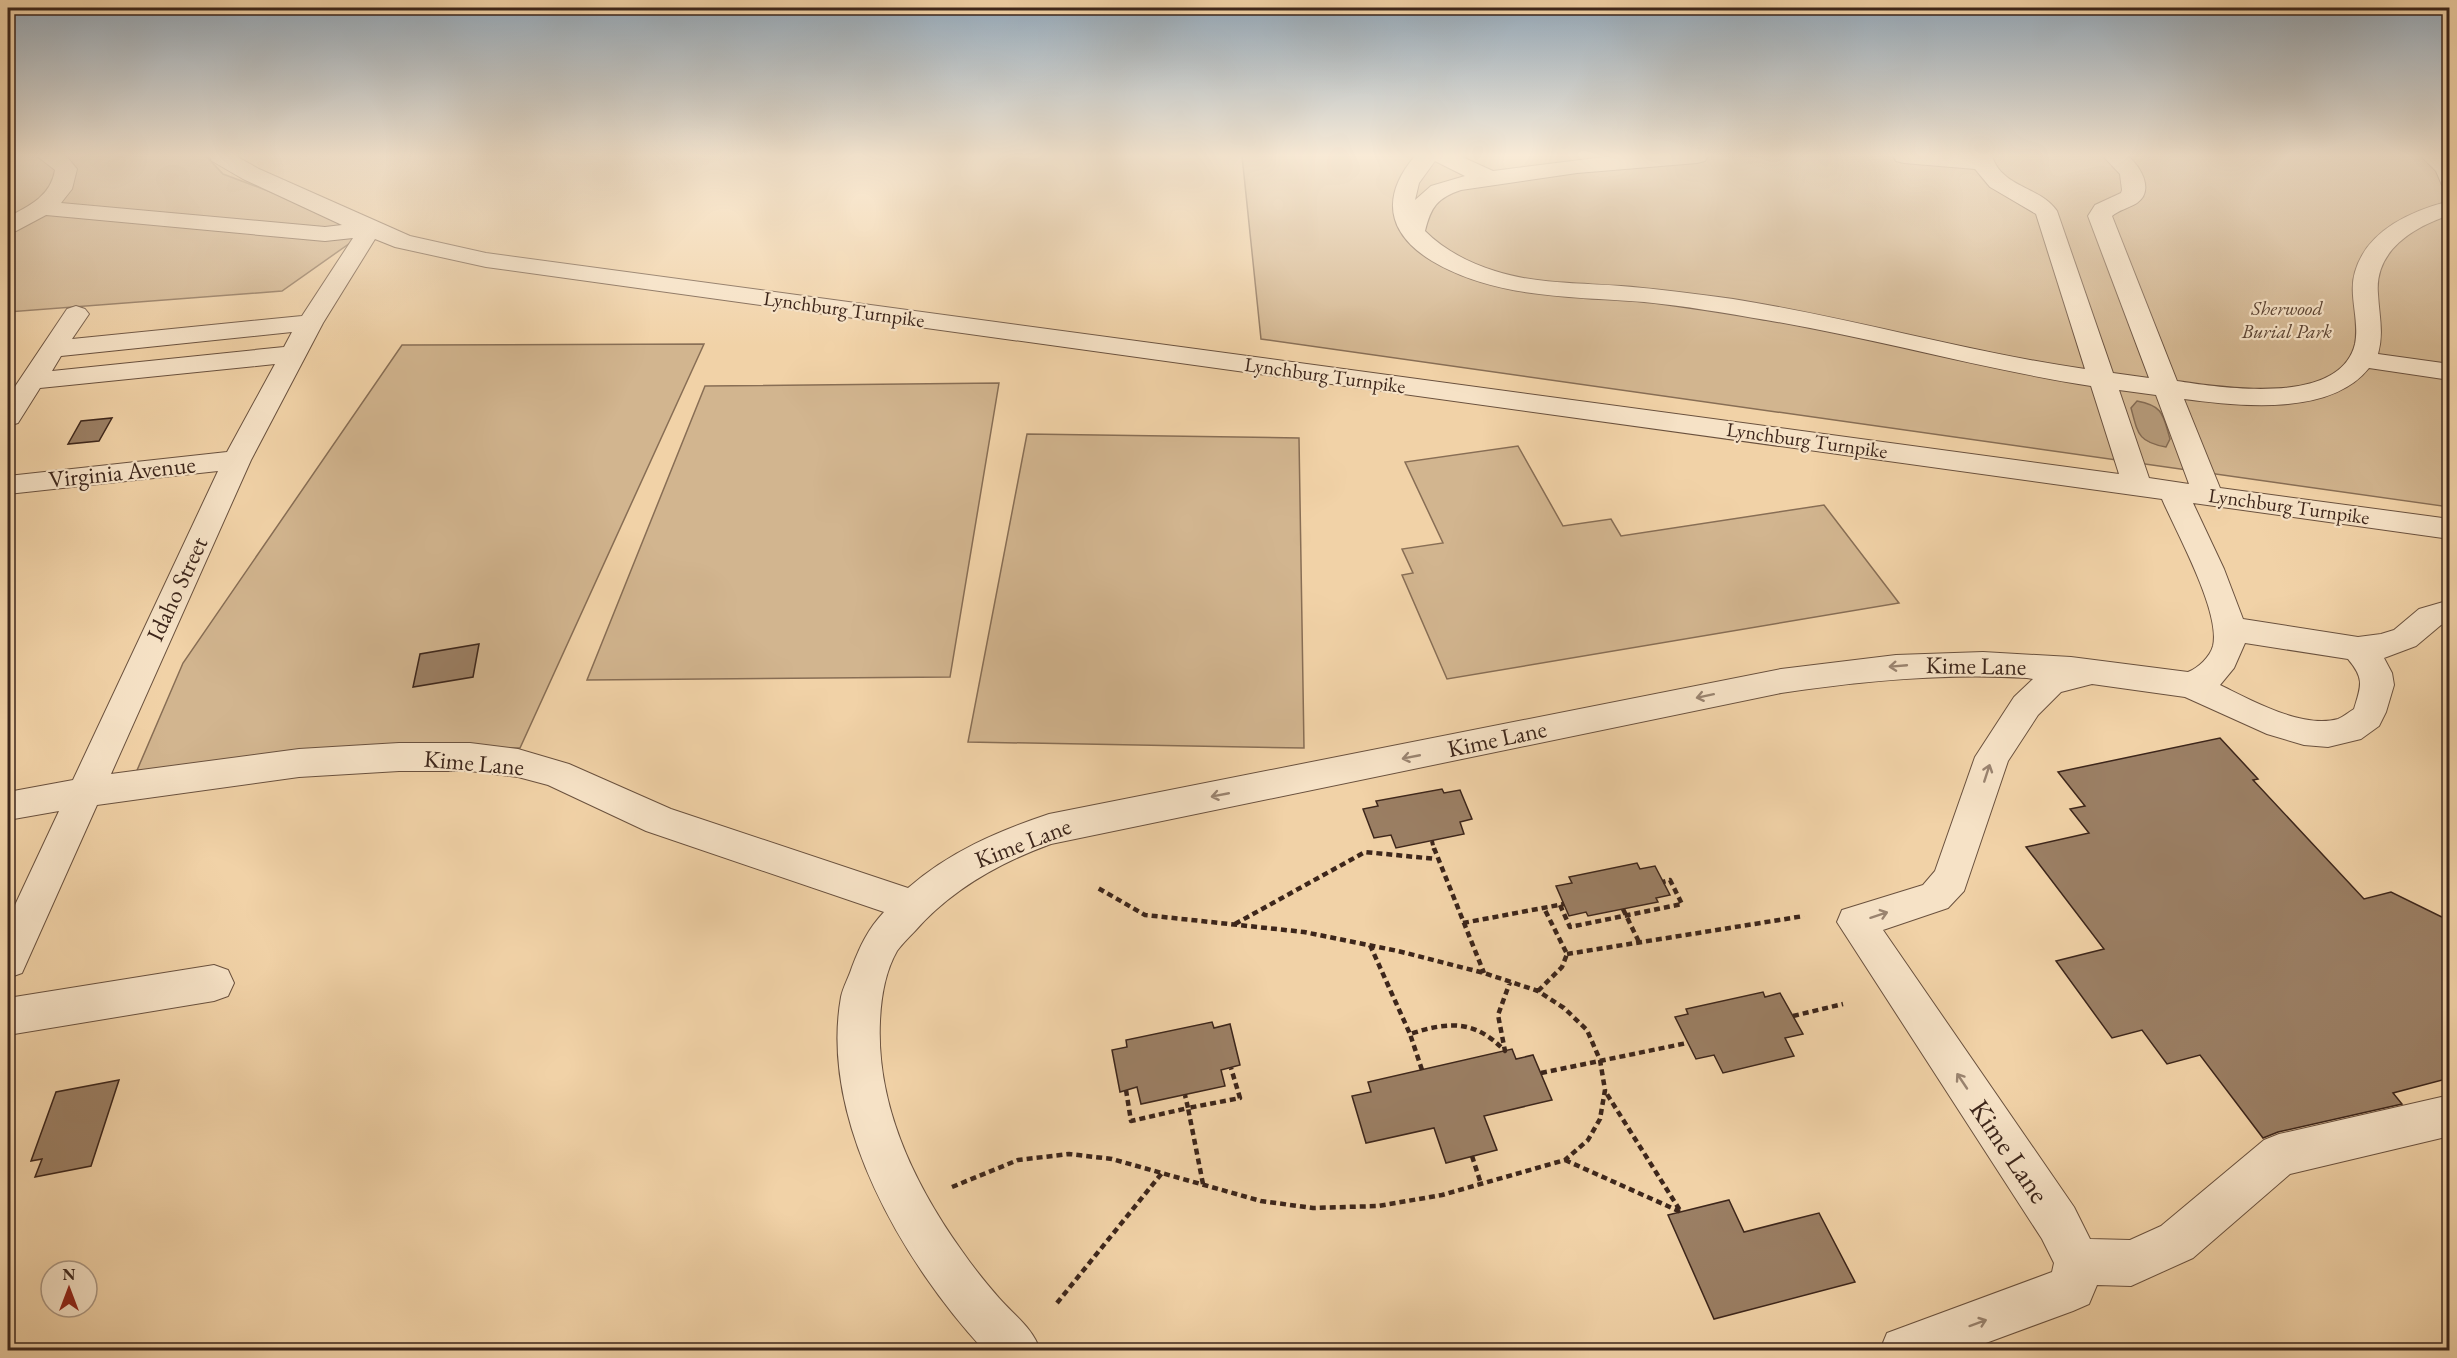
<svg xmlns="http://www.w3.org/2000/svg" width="2457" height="1358" font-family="'EB Garamond',serif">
<rect width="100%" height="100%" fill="#f1d2a7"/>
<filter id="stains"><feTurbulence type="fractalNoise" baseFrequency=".00333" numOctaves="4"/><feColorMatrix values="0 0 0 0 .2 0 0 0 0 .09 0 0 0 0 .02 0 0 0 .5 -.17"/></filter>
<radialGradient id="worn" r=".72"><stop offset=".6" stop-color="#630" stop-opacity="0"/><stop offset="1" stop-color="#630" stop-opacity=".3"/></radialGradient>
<path fill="#d2b58f" stroke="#886e55" stroke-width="1.5" d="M8,156H206L223,174L370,229L282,291L8,312Z
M1242,156H2449V507L1261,339Z
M704,344L520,748L339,749L135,775L183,663L402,345Z
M999,383L950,677L587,680L705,386Z
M1027,434L1299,438L1304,748L968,742Z
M1518,446L1563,526L1611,519L1621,536L1824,505L1899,603L1447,679L1402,575L1413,573L1402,549L1443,543L1405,462Z"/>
<path fill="#b49877" stroke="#846a52" stroke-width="1.5" d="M2137,401C2164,406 2163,415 2170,439L2166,447C2138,442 2138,434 2131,408Z"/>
<path fill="#9b7f64" stroke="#3d261b" stroke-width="1.5" d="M112,418L99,441L68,444L81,421Z
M479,644L473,677L413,687L420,654Z
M2220,738L2258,779L2253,780L2364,899L2391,892L2450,921V1078L2393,1093L2402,1104L2278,1132L2263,1138L2200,1055L2167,1064L2142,1030L2112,1038L2056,961L2104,949L2026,847L2089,833L2070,809L2085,806L2058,772Z
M1442,789L1444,793L1460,790L1472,819L1460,822L1464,834L1396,848L1391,835L1374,838L1363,809L1378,806L1376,801Z
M1637,863L1640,869L1655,866L1670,895L1656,898L1658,902L1588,916L1586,912L1569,916L1556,886L1572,883L1569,877Z
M1763,992L1765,997L1780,993L1803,1034L1785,1038L1794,1056L1723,1073L1714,1055L1696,1059L1675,1017L1688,1014L1686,1009Z
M1212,1022L1214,1028L1230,1024L1240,1065L1221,1070L1225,1086L1141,1104L1137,1087L1120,1092L1112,1050L1127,1047L1126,1040Z
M1512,1049L1516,1059L1533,1055L1552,1100L1484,1116L1497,1150L1446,1163L1434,1128L1366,1143L1352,1096L1371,1092L1368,1082Z
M119,1080L91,1166L35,1177L42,1159L31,1161L56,1092Z
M1729,1200L1744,1232L1819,1213L1855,1282L1714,1319L1668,1215Z"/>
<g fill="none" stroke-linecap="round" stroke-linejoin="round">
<g stroke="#6a513e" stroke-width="2">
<path id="minor" d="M37,156H66L77,169L72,189L61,203L325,227L342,225L243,179L212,161L209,156H236L259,169L410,236L486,253L2119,474L2091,386C1981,369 1875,338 1766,320C1725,313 1685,306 1644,302C1572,296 1496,299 1432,261C1386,233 1381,196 1415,156H1460L1493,171L1612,156H1708L1705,161L1697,163L1577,173L1461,190C1437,198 1431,207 1425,231C1444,250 1469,263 1495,271C1535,284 1579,283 1621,286C1659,289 1696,294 1733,299C1852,318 1967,352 2085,369L2036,214L1990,187L1975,169L1904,163L1896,161L1893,156H1992C2002,188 2040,186 2057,211L2113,373L2149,378L2088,216L2095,205L2121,193L2122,190L2120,174L2103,156H2128C2140,166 2155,190 2137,203C2129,208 2119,210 2112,216L2177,381C2223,388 2340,406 2355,344C2360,320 2348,295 2355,272C2367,230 2411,211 2450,201V215C2413,227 2374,251 2378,294C2379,315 2384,333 2378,354L2450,364V380L2369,368C2330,417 2239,406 2184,399L2220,488L2450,519V539L2193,503L2224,569L2243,619L2358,637L2381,634L2394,630L2419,609L2450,600V623L2441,625L2416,646L2384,658L2392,673L2394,685L2386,712L2379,726L2361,739L2328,747L2304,745L2267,734L2185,697L2092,684L2061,692L2038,715L2008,761L1964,891L1948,908L1883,930L2074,1207L2090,1239L2130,1240L2161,1226L2264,1140L2279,1134L2450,1095V1136L2290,1174L2193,1258L2131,1286L2097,1285L2089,1304L2073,1311L1967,1350H1880L1887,1333L2052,1272L2054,1263L2042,1239L1837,922L1842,910L1923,885L1935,871L1975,757L2014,697L2033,679L2027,678C1944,673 1863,681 1781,693L1051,844C999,863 952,889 915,931C909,937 902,944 897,951C885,972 881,998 880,1021C876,1105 914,1184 962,1251C973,1267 986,1283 999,1298C1014,1315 1033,1328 1040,1350H984C904,1264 819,1120 841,997C843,987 849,977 852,967C860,946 868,929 884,912L646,831L548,785L518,777L470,771H399L299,777L97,805L22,973L8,978V920L59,811L8,820V792L73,780L218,471L8,494V476L227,452L275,364L40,388L18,423L8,426V397L67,309L76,306L85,309L89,314L72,339L302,316L353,238L325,241L46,215L16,231L8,233V217C29,206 51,196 55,170ZM1435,161L1465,176L1431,186L1415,200L1419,183ZM375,239L395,247L486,267L2162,499C2176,532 2221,612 2213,646C2210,657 2198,668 2188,672L2071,657L1983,652L1896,655L1781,669L1049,814C998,831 949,852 908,888L671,809L569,764L518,749L470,743H399L299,749L111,774L251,460L323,323ZM292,332L284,347L52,371L61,356ZM2119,390L2156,395L2189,484L2149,478ZM2245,643L2348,659C2365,679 2361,686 2354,709C2349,712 2343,717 2338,719C2302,729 2251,700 2220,685L2234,668Z
M2421,156H2445L2450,160V187L2442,185L2436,171Z
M214,965L228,970L234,983L228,996L214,1001L8,1035V998Z"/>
</g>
<path stroke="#3d261b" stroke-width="4" stroke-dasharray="4.5 3" stroke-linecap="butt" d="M1432,841L1434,850"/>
<path stroke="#3d261b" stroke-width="4.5" stroke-dasharray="6 4" stroke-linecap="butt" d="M1434,848L1484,973
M1560,905L1570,927L1682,904L1670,880L1663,882
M1623,909L1639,942
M1463,923L1564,904
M1235,924L1365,852L1436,859
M1370,945L1410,1034
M1567,954L1804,916
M1538,991L1562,967L1567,954L1544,908
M1793,1016L1843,1004
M1422,1070L1410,1034C1450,1021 1475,1020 1505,1051L1498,1015L1510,982
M1541,1073L1687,1043
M1126,1090L1131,1121L1188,1108L1185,1095
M1472,1156L1481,1184
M1565,1160L1681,1212L1605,1091
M1203,1184L1188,1108L1240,1098L1231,1068
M952,1187L1018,1160L1069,1154L1112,1159L1261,1201L1313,1208L1378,1206L1442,1195L1565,1160L1588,1140L1600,1119L1605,1090L1600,1060L1587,1030L1564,1008L1538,991L1484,973L1398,951L1304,932L1145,915L1098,888
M1057,1303L1162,1173"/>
<use href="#minor" fill="#f6e2c6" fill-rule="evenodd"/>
</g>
<defs><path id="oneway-shaft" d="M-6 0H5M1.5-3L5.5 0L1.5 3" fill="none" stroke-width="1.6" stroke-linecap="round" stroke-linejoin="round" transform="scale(1.5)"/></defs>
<g stroke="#9a8470">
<use href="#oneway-shaft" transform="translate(1898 666) rotate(175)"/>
<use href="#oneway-shaft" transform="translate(1705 696) rotate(168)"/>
<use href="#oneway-shaft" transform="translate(1411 757) rotate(169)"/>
<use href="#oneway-shaft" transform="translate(1987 773) rotate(-72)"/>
<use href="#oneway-shaft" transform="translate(1220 795) rotate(169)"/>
<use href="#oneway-shaft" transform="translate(1879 915) rotate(-18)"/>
<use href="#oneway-shaft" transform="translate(1962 1081) rotate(-124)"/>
<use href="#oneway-shaft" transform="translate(1978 1323) rotate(-20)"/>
</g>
<linearGradient id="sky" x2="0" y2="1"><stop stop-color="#93a9bb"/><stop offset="0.45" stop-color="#f9ebd7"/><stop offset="1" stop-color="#f9ebd7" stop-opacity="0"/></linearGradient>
<rect width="2457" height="346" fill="url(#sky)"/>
<g text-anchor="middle" stroke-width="4.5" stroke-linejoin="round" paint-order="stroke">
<g font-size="20" font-style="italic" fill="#5b4332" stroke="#f6e2c6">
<text x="2287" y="315">Sherwood<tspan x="2287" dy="23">Burial Park</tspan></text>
</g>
<g font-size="20" fill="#3d261b" stroke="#f6e2c6">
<text transform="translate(844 309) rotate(8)" y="7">Lynchburg Turnpike</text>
<text transform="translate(1325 375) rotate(8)" y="7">Lynchburg Turnpike</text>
<text transform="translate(1807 440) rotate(8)" y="7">Lynchburg Turnpike</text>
<text transform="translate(2289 506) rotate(8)" y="7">Lynchburg Turnpike</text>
</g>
<g font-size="24" fill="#3d261b" stroke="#f6e2c6">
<text transform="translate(122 472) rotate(-6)" y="8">Virginia Avenue</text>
<text transform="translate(177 589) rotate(-65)" y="8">Idaho Street</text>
<text transform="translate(1976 666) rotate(1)" y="8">Kime Lane</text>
<text transform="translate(1497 739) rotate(-12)" y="8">Kime Lane</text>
<text transform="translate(474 763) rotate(5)" y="8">Kime Lane</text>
<text transform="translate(1023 843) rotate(-21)" y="8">Kime Lane</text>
</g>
<g font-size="28" fill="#3d261b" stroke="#f6e2c6">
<text transform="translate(2010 1151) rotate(56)" y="10">Kime Lane</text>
</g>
</g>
<rect width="2457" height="1358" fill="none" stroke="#f1d2a7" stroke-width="30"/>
<rect x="9" y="9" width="2439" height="1340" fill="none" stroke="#3d261b" stroke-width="3"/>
<rect x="15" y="15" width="2427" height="1328" fill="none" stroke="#3d261b" stroke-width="1.5"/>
<g transform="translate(69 1289)"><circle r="28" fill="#f6e2c6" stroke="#ac9782" stroke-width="1.5"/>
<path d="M0-4.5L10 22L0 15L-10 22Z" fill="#8f2418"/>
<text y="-9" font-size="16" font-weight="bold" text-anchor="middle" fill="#3d261b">N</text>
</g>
<rect width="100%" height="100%" filter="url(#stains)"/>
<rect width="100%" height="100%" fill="url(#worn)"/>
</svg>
